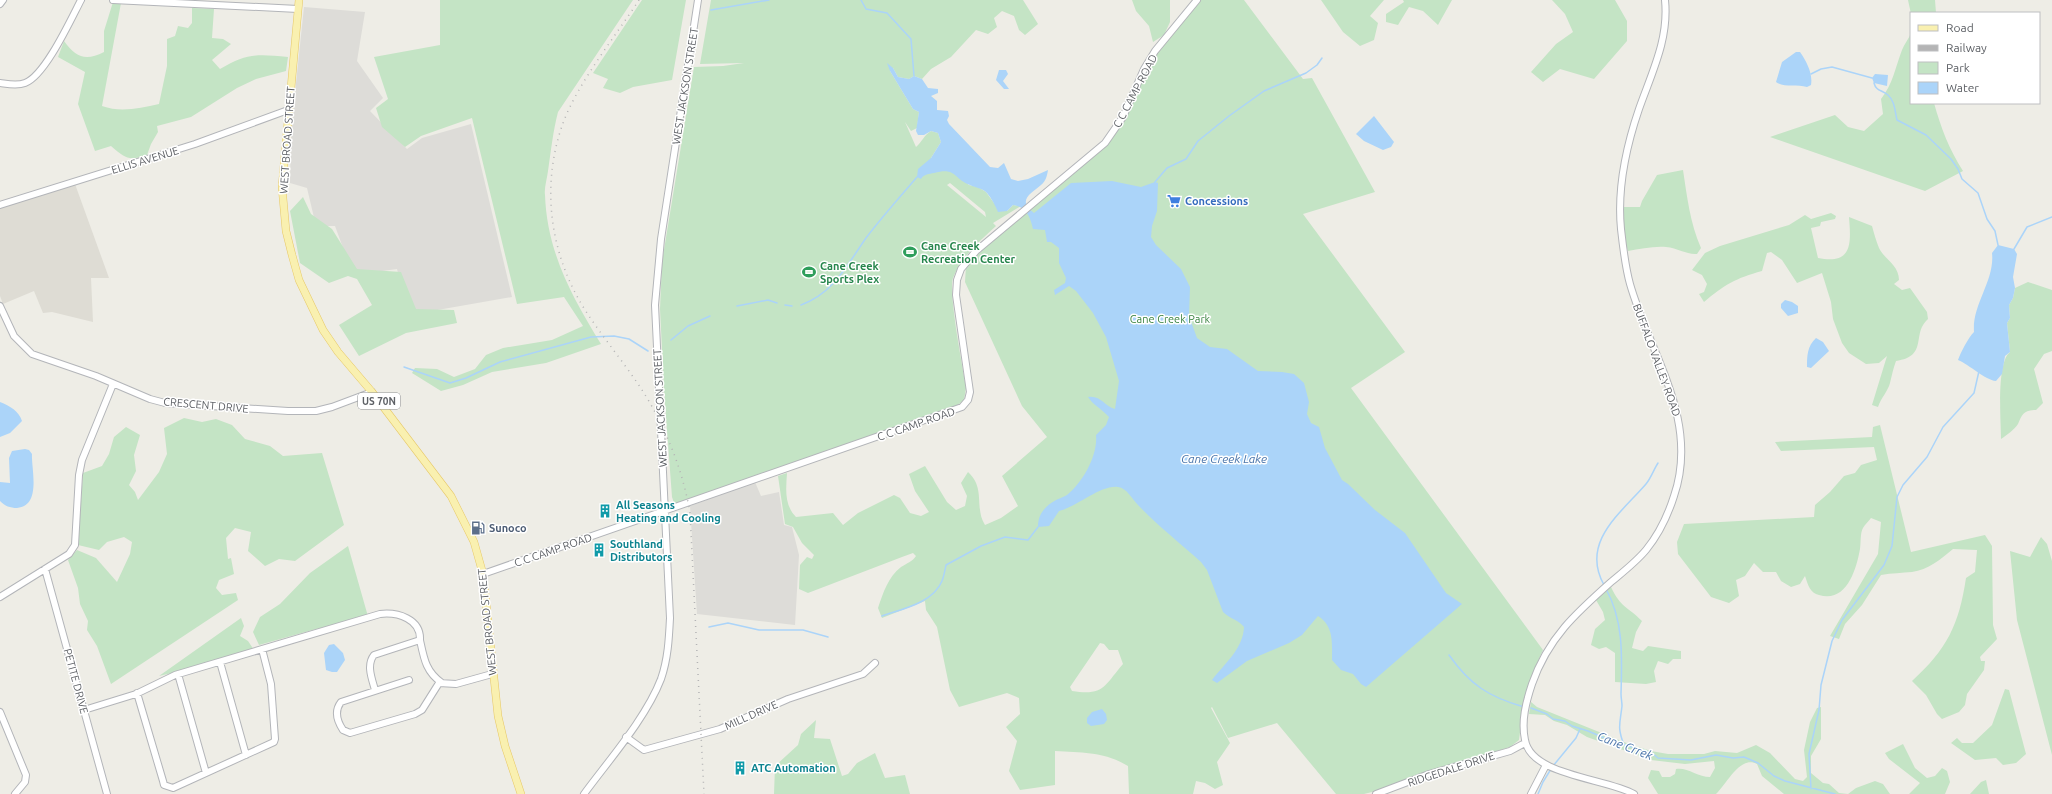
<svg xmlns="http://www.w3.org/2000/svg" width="2052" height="794" font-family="Ubuntu,sans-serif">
<rect width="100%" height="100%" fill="#eeede6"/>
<path fill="#dddcd8" d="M304,7L365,12L357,61L383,98L370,111L407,149L422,138L471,124L512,297L409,315L397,269L353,275L335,226H316L307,188L290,183L291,131Z
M755,482L761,496L779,492L784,525L792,527L799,555L795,625L697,614L690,506Z"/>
<path fill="#dedcd4" d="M75,184L109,278H91L93,322L52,312L43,313L34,291L3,304L0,296V208Z"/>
<path fill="#c4e4c5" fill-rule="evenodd" d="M440,0H633L558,112C553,131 551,151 548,171C547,179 544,188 545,195C547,252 572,297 601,344L546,363L492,372L463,385L441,391L412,373L415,368L437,369L454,377L475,369L486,355L503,348L552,340L583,326L564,297L517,304L472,118L421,136L405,147L382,127L376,108L388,99L374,57L440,45Z
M642,0H686L672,80L633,87L620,93L603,88L608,79L593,73Z
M711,0H1023L1038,24L1025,35L1019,30L1014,16L1002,11L994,18L997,27L988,34L976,30L951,57L931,69L922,79L914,76L909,79L898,77L893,68L890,71L913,109L919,112L917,128L911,131L905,122L916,147C922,142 924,135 931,131L938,133L941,142L931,158L942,170L952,171L969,185L978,187L986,192L994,203L1007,211L1013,205L1021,206L993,223L996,226C980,241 961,257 953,278C948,292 963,369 966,388L964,400L954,408L680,503H674L672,497L664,390L660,309L662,262L694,67L723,66L744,63L700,64ZM950,183L985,212L986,217L947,185Z
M1132,0H1170V22L1164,35L1153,42L1149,26L1136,11Z
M1200,0H1244L1303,79L1312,78L1375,192L1303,214L1405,352L1351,388L1543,650C1529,679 1523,708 1519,740L1510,747L1420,775L1380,790L1364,794H1336L1277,723L1228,738L1212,707L1211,708L1230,743L1217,762L1223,785L1215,789L1205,783L1196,781L1193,794H1129L1128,766C1103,751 1082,753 1055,751V785L1020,790L1009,771L1017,741L1006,727L1020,714L1019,698L1007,693L959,707L950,690L937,627L926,610L925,601L882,618L878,608C883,593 888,577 901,567C907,563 912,562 916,556L913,553L902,557L808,593L799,589L800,565L807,557L812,559L814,555L802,543L793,527L785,524L778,476L787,473C786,489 784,505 796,517L833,513L843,525L858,513L894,495L900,498L910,513L921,516L929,512L915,491L909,474L925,466L947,502L956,510L965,506L967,496L961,483L968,472C986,488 974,508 985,525L1001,518L1018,506L1002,476L1047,437L1022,406L965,282L966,266L972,258L1111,140L1151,60ZM1100,643L1104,644L1109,650H1118L1123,664C1104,686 1104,696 1072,691L1070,687Z
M1321,0H1384L1370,16L1378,23L1374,40L1360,46L1343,32Z
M1403,0H1452L1438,25L1423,11L1409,7L1398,25L1386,22V14L1404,2Z
M1552,0H1615L1627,21V41L1594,79L1560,69L1543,82L1531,72L1556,44L1573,32L1565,14Z
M1908,0H1935L1936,13L1911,14Z
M113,2L121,3L102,106C121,113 140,108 159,104L167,66V39L175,36L178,26L188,28L192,23V8L214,9L212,38L223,39L231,44L212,60L220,69C247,53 257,54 288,57L286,71L256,79L237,88L191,117L157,126L158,132L151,144L147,155C129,161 126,159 111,146L95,151L78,104L85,72L58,57L64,41C76,58 86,61 104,52V31Z
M1911,33V103H1934C1941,128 1949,149 1963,171L1925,191L1770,137L1835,115L1848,127L1864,131L1883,114L1881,99C1893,84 1895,68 1902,50C1904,44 1909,39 1911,33Z
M1683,170C1687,196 1690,223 1701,248L1697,254C1687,255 1678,248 1666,247C1654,246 1640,249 1628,251L1624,238L1623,207H1640L1642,201L1657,175Z
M303,197L311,214L332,229L357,269L401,272L416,309L454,310L457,323L406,333L359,356L339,325L372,305L357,279L348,276L329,283L300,263L290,211Z
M1831,213L1836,216L1835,219L1821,222L1820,226L1811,228L1818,258C1853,265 1851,243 1849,217L1872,226C1874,233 1876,241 1879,248C1885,260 1899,265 1899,280L1894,284L1902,290L1910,288L1927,312L1928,319C1911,334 1929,356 1896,361C1893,369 1892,375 1890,383C1888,391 1881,398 1878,407L1872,405L1887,356L1879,363L1866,364L1849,353L1842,343L1833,319L1831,302L1822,273L1797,283L1782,260L1771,252L1767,253L1762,271C1736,278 1724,285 1704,302L1699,294L1704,292L1707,284L1702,275L1692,270L1705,253L1720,246L1789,225L1805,215L1811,219Z
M2028,282L2052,290V351L2044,354L2034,369L2043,403L2036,410C2023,410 2022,415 2018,424C2014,430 2007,435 2001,439C2001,421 1996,363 2010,352L2007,323L2010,318L2009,305L2013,298L2015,288Z
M184,418L202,422L216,419L232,425L245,439L270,446L283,456L322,453L344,525L295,561L279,559L265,566L248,551L251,532L235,528L226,538L228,559L231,558L234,574L219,580L216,588L222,595L236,593L238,600L111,684L97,646L87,630L88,621L80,604L78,588L68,560L77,550L96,558L117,582L130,554L132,542L124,537L107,542L99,550L78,545L83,473L102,466L109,454L114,437L126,427L140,435L134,455L136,471L129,485L135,492L138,500L159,472L167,454L164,428Z
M1880,425L1911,552L1985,535L1992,546L1993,625L1997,639L1980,657L1981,661H1985L1984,670L1967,694L1965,705L1959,712L1942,719L1937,714L1926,695L1912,681C1947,649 1959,625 1966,578L1975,572L1977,550L1953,549C1941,559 1928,570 1912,572C1902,573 1892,573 1881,575L1862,605L1845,624L1839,639L1830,636L1878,554L1881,522L1871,518C1869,521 1865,524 1863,528C1860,533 1861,543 1860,549C1856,571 1846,603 1819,595C1810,593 1808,585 1805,576L1800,584L1791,587L1781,581L1776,572H1763L1754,563L1745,576L1736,580L1739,596L1729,603L1711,597L1678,554L1677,542L1684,524L1814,517L1815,505L1830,492L1844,476L1855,473L1861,465L1877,460L1874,447L1781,451L1775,442L1872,437L1873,427Z
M2041,537L2047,544L2052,561V755L2017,620L2010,551L2030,557Z
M348,546L369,620L316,629L259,645L253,632L260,617L280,604L310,573Z
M1611,587C1621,608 1627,606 1642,621L1636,632L1632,648L1643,651L1648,646L1681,651V659H1673L1668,664L1658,661L1654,671L1656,682L1646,684L1615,682V653L1606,647L1599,649L1591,645L1595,629L1605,620L1603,612L1596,600Z
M241,618L244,626L240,636L248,641L256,653L159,676Z
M2005,689L2009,690L2026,754L2016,763L2003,765L1996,758L1975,760L1951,743L1957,738L1962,743H1973L1992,725Z
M1531,702L1537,707L1629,744L1651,751L1668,754H1704L1715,751L1737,753L1756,745L1770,753L1795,779L1803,781L1807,777L1804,750L1810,722L1817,708L1821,707V739L1811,756V773L1823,783L1829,784L1839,793L1848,794L1856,788L1875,781L1883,784L1890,794H1784L1762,776L1757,764C1740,755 1727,784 1716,794H1658L1648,778L1651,770L1659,771L1662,777H1670L1675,774L1676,769C1687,767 1698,777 1710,777L1715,768L1714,761L1685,764L1651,760L1587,737L1567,725L1554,721L1545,715L1529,714Z
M816,720L814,738L830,739L842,776L848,774L857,763L875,753L885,778L905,775L910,794H774L775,766L798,745L801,734Z
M1903,744L1915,768L1927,778L1935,776L1942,768L1947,771L1950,782L1945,794H1909L1920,783L1889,759L1885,753Z
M1986,780L1989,794H1970L1981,782Z"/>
<path fill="#abd4f9" d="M1796,52H1800C1807,62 1813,74 1811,85L1807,87C1797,84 1784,88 1776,82L1782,62Z
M887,63L893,68L898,77L909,79L914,76L922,79L928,88L938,89V93L931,96L937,101V110L948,111L949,116L947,120L949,124L990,167L998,168L1004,163L1011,179L1018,181L1028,179L1048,170C1047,176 1046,181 1041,185C1032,193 1016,200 1034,213L1071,183L1112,181L1141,187L1155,182L1158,183L1157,211L1152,226L1151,237L1156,245L1181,269L1190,287L1189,316L1197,338L1210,347L1227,349L1258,371L1282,372L1294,374L1304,383L1309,402L1307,414L1311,423L1319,427L1325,448L1342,480L1348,484L1375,510L1405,533L1446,593L1462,604L1366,687L1361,684L1353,674L1341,670L1332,660C1332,643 1334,626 1318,616L1302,635L1289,643L1247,661L1217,683L1212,680C1225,663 1243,649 1244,627C1239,620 1230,619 1223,612L1207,570L1201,562C1180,543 1158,526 1138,505C1132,499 1127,488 1118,487C1100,485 1077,507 1059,511L1049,526L1038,527C1038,514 1045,506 1056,500C1060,498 1064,497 1067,495C1083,482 1098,455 1096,435L1106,425L1109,417C1102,409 1093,405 1088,397C1101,395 1104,406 1115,409L1119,381L1106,337L1093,313L1076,291L1069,286L1055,295L1054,290L1065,283L1066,278L1059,263V248L1051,242H1047L1045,230L1033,229C1030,217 1027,207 1013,205L1007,211L998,212C995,205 992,199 987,193C982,188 976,188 970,185C953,179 957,167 934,173C929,174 924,174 921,179L917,177L918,169L931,158L941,142L938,133L931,131L924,135H918L916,131L919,112L913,109L890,71Z
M999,70H1006L1008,74L1003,81L1009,89H1004L996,80Z
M1875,74L1888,75L1887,86L1874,83L1872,78Z
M1374,116L1394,142L1391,147L1383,150L1364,141L1356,134Z
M1998,245L2014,249L2017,254L2013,277L2015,288L2013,298L2009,305L2010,318L2007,323L2010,352L2005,356L2002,374L1996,381C1985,380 1970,365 1958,360C1961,352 1968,338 1974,332C1972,304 1995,281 1992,253Z
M1785,300L1792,302L1798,306V313L1788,316L1781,308V304Z
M1816,338L1823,342L1829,351L1811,368L1807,367C1807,357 1807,346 1816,338Z
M0,402C10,406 19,411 22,421L10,433L0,437Z
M25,449L29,450L32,454C31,468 42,506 17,508C10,508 5,506 0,501V482L10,483L9,458L12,451Z
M334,644L343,653L345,660L337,672H332L326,670L324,653L329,645Z
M1102,709L1106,714L1107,720L1104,724L1091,726L1087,723V718L1092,712Z"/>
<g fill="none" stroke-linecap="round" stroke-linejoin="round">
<path stroke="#abd4f9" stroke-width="1.5" d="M861,0L866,9L887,13L911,39L914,76
M711,10L769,0
M1811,74L1821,69L1832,67L1872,78
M1874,83C1876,91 1882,90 1888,95C1895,101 1895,112 1897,120L1926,135L1951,159L1958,169L1962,179L1978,193L1987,219L1995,231L1998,245
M1155,182L1167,168L1186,159L1198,141L1229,116L1264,91L1306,73L1317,65L1322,58
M2014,249L2027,227L2052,217
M785,305L792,306
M801,305C834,293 847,265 866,238C882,217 900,197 917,177
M737,306L768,300L777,303
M671,340L688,326L710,316
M404,367L450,383L466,378L500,362L591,337L614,336L629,339L648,351
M1604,585C1580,542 1621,513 1646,484C1651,478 1654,469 1658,463
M1606,589C1624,621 1622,658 1621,694C1621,698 1622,702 1622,706C1620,724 1617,727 1624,745
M882,616C902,609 933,603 942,581C944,576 945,570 946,565L981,546L1005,537L1028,540L1038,527
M709,627L728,623L759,630H803L828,637
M1449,655C1470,685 1489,697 1524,707
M1531,708L1547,714L1553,719L1565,721L1572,726L1588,731L1609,740L1652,753L1658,758L1691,760L1716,755L1733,758L1744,757L1758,763L1774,776L1785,781L1835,794
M1553,766L1576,738L1580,729
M1811,789L1809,754L1819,710L1821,685L1832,641L1842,620L1884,565L1892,546L1897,497L1903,485L1927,457L1943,427L1974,393L1979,371
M1538,794L1543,782L1551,769"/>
<g stroke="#b3b5b9" stroke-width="8">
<path id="minor" d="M113,0L298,9
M0,4L3,0
M0,83C8,84 17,86 25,83C45,76 71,19 81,0
M0,205L195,144L288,110
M0,306L14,336L32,354L96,376L150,399L165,403L288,411H316L332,407L372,392
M45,569L107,794
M483,574L962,407L968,400L970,392L956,295L957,280L961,269L976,251L1105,143L1123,117L1144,69L1155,51L1197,0
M0,597L69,554L75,545L79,475L82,460L113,384
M420,640C424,659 426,672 442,683
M220,662L246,755
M178,674L206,773
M409,680L341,702C334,711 337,721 343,730L350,733L415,714L422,710L439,683L456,684L492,674
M137,693L163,781L164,785L173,788L274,742L275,739L271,684L262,649
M84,710L136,694L175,675L380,614C398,612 421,619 420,640L374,655C366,665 372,679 375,690
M0,712L26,775L25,782L15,794
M626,737L644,750L720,729L788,699L863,674L875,663
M584,794C609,760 646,718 661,679C668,659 669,638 670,618L655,305L661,239L698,0
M1376,794L1429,774L1510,751L1525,743
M1531,794L1546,765
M1634,794C1606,778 1531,776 1525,740C1521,721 1526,702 1532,684C1548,638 1576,613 1611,582C1623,572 1636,562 1646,550C1659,534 1668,515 1674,496C1700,420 1650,354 1630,284C1625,266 1623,247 1621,229C1617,188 1626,147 1639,109C1652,72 1669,39 1665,0"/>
</g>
<g stroke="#e7c866" stroke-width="8">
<path id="major" d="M299,0L282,187L286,231L292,255L299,280L323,330L338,352L372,392L451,496L474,542L483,574L498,716L505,746L521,794"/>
</g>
<use href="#minor" stroke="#fff" stroke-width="6"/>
<use href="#major" stroke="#f9f0b0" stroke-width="7"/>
<path stroke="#b4b4b5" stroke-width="1.5" stroke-dasharray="1 5" stroke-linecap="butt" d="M639,0C615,37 576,85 562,126C540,190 551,260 589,316C611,349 639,380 657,416C673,447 684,478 690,513L704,794"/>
</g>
<defs>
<g id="supermarket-bare" transform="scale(1.08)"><path d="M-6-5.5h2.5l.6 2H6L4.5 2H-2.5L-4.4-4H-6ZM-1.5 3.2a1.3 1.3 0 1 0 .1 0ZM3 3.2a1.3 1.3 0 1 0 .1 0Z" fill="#3f7fe0" stroke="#fff" stroke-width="2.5" paint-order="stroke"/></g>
<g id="stadium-bare" transform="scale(1.08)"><path d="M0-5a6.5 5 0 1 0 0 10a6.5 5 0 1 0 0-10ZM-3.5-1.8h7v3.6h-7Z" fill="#2e9e5b" stroke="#fff" stroke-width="2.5" paint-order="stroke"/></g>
<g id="building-bare" transform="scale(1.08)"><path d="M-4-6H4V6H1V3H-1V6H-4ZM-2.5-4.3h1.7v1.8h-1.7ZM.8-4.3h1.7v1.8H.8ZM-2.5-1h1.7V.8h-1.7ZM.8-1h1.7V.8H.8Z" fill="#0f9aa8" stroke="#fff" stroke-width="2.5" paint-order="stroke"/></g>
<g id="fuel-bare" transform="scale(1.08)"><path d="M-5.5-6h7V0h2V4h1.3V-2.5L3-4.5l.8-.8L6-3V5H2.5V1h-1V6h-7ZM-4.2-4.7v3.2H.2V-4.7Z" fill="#5c6f8a" stroke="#fff" stroke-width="2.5" paint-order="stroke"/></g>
</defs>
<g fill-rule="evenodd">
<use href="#supermarket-bare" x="1174" y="201"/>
<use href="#stadium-bare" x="910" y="252"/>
<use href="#stadium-bare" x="809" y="272"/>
<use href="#building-bare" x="605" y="511"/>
<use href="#fuel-bare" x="478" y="528"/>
<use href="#building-bare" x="599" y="550"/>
<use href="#building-bare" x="740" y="768"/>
</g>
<g text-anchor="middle" stroke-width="3" stroke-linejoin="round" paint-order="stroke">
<rect fill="#fff" stroke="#8e9093" stroke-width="1" x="358" y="393" width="42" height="16" rx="3"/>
<g font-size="10" font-weight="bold" fill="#5d6065">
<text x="379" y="405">US 70N</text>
</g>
<g font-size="11" fill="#5d6065" stroke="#fff">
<text transform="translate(685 86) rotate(-81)" y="4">WEST JACKSON STREET</text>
<text transform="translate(1135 91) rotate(-62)" y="4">C C CAMP ROAD</text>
<text transform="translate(287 140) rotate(-86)" y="4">WEST BROAD STREET</text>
<text transform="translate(145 160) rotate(-17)" y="4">ELLIS AVENUE</text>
<text transform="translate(1657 360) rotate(70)" y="4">BUFFALO VALLEY ROAD</text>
<text transform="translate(206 405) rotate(5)" y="4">CRESCENT DRIVE</text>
<text transform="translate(660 408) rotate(-93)" y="4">WEST JACKSON STREET</text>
<text transform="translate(916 424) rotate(-19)" y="4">C C CAMP ROAD</text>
<text transform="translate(553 550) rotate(-19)" y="4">C C CAMP ROAD</text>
<text transform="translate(487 622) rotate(-96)" y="4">WEST BROAD STREET</text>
<text transform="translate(76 681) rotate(75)" y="4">PETITE DRIVE</text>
<text transform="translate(751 715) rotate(-24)" y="4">MILL DRIVE</text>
<text transform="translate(1451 769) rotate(-18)" y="4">RIDGEDALE DRIVE</text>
</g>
<g font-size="11" font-weight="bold" fill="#366cbe" stroke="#fff" text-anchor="start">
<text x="1185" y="205">Concessions</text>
</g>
<g font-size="11" font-weight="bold" fill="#27864d" stroke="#fff" text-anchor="start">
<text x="921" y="250">Cane Creek<tspan x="921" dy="13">Recreation Center</tspan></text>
<text x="820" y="270">Cane Creek<tspan x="820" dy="13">Sports Plex</tspan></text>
</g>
<g font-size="11" fill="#3d8543" stroke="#fff">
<text x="1170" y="323">Cane Creek Park</text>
</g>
<g font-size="11" font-weight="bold" fill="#0d838f" stroke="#fff" text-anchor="start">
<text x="616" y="509">All Seasons<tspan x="616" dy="13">Heating and Cooling</tspan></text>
<text x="610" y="548">Southland<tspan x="610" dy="13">Distributors</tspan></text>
<text x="751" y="772">ATC Automation</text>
</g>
<g font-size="11" font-weight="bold" fill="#4e5e75" stroke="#fff" text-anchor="start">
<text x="489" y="532">Sunoco</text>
</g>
<g font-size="12" font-style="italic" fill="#4974aa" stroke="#fff">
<text x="1224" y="463">Cane Creek Lake</text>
<text transform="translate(1625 746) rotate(21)" y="4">Cane Crrek</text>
</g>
</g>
<rect x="1910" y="12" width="130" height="92" fill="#ffffff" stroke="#bebfc1"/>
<rect x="1918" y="25" width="20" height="6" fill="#f9f0b0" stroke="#bebfc1"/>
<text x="1946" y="32" font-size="12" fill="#5d6065">Road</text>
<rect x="1918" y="45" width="20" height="6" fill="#b4b4b5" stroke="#bebfc1"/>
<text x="1946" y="52" font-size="12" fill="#5d6065">Railway</text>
<rect x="1918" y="62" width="20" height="12" fill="#c4e4c5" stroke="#bebfc1"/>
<text x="1946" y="72" font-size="12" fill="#5d6065">Park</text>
<rect x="1918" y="82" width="20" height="12" fill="#abd4f9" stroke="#bebfc1"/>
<text x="1946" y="92" font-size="12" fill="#5d6065">Water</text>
</svg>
